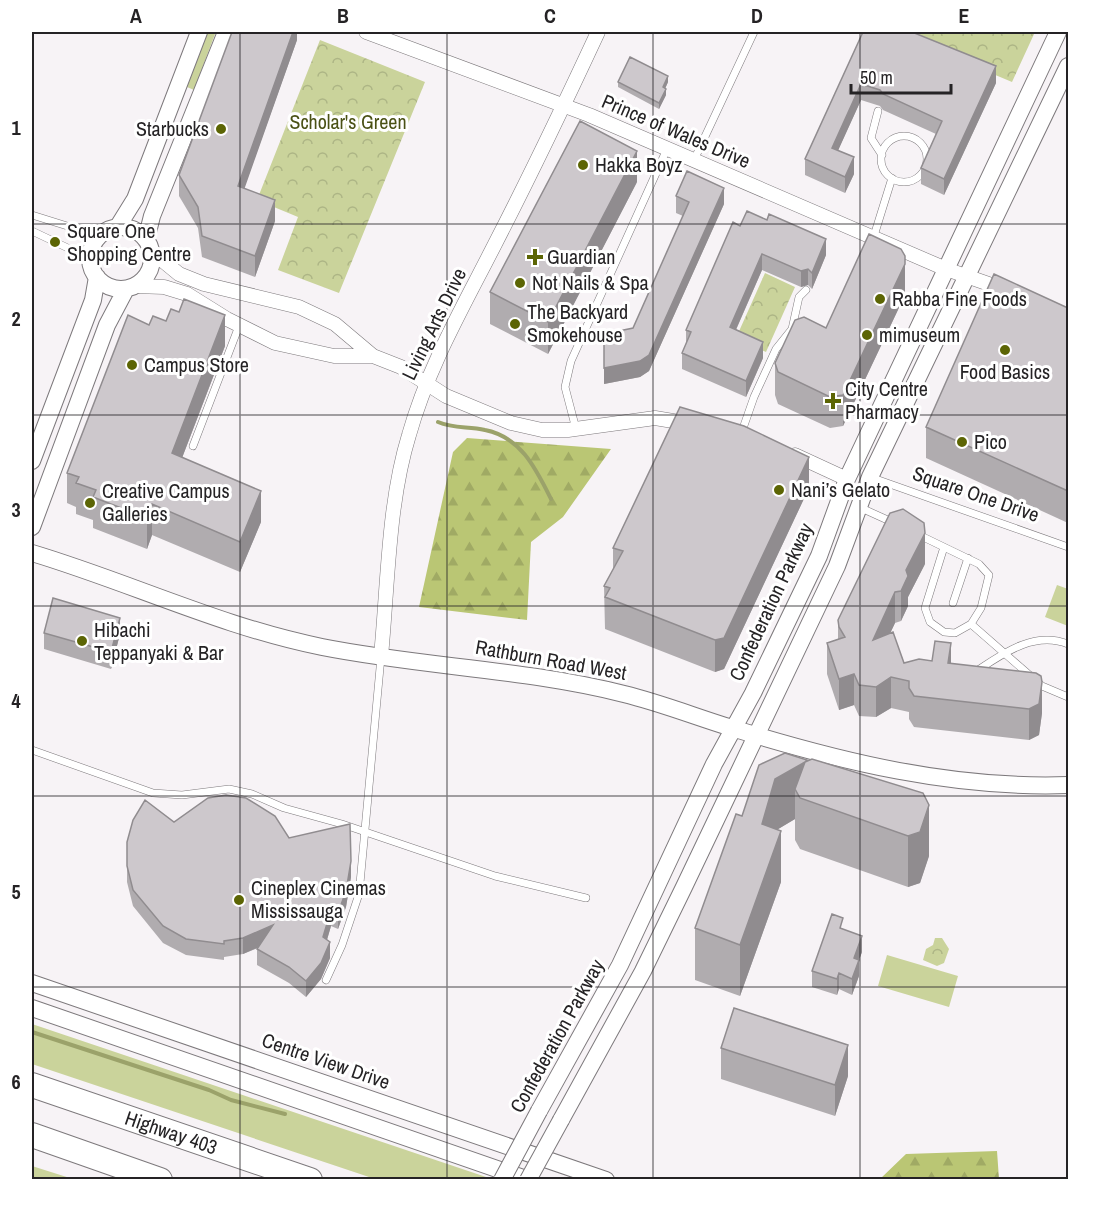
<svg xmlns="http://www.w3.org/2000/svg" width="1100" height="1211" font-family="'Archivo Narrow',sans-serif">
<defs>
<pattern id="forest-firs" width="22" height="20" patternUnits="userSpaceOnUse" patternTransform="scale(1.5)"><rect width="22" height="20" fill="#bac674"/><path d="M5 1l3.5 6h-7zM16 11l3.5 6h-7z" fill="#a0aa64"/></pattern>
<pattern id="park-crowns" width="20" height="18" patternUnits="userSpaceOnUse" patternTransform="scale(1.5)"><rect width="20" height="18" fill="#cad39b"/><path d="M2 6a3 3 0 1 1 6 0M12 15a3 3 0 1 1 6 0" fill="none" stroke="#adb585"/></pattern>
</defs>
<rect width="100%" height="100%" fill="#f7f3f6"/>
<path fill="#cad39b" d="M208,32L215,34L194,90L187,87Z
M1057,585L1068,589V626L1045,617Z
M887,955L958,976L949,1007L878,986Z
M32,1024L486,1177L484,1180L375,1179L32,1064Z
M32,1166L73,1179H32Z"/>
<path fill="url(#forest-firs)" d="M467,438L611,449L563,517L531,542L527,620L419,607L453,452Z
M997,1151L999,1179H880L906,1154Z"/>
<path fill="url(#park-crowns)" d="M893,32H1035L1012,82Z
M320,40L425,82L339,293L278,270L298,217L257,200Z
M765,273L795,287L766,352L736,338Z
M935,938H942L949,949L944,963L937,966L923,960L926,949L933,945Z"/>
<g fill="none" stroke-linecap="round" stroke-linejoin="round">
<path stroke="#9ba26a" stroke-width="4" d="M438,422C454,429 468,426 485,430C521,437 536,469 551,499
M32,1032L209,1090L231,1100L285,1114"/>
<g stroke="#7d797c" stroke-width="8">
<path id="service" d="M878,111L871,138L882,155
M881 159a23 23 0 1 1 46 0a23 23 0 1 1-46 0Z
M694,160L754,32
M32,215L80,230L104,232
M32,231L72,250L91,266
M873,239L892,178
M576,429L565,387L571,361L667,149
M741,434L754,397L776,349L792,329L799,297L806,290
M193,446L239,326
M870,477L1068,547
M859,507L892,522
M919,535L979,564L989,575L981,608L971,624
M944,547L925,608L930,622L944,632L955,633L971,624L1042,686L1068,697
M953,603L968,558
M978,670C1005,652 1035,631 1068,644
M32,750L153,793L182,795L229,789L252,794L284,808L342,824L495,876L586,898
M326,980L342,945L359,894L381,657"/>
</g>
<g stroke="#7d797c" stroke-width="15">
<path id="minor" d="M366,32L589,115L946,269L1006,290
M151,251L179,274L204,284L299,307L335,324L373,356
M135,286L164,287L187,294L227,319L275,343L334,356H373L401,367L446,396L511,423L542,430H568L655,418L691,424
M795,455L847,479
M381,656C388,584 388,503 409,435C428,367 463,307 495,244C531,174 565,103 598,32"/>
</g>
<g stroke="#7d797c" stroke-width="18">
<path id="tertiary" d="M90 258a31 31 0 1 1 62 0a31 31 0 1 1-62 0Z
M117,228L135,199L199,32
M146,240L152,216L226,32
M32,461L93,300L97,277
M32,527L107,325L126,289
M32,553C129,582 222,627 322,647C423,667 525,669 624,694C661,703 696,717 732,728C842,762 953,789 1068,785
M32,983L606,1180
M32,1008L529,1180
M539,1111L620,965L714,764L753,693L819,556L847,479L1058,32
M561,1120L643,971L684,887L837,566L870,477L1068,66"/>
</g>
<g stroke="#7d797c" stroke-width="26">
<g id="motorway">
<path id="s1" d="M32,1085L310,1180"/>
<path d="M32,1135L160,1180"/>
</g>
</g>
<use href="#service" stroke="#fff" stroke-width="7"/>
<use href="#minor" stroke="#fff" stroke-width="14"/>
<use href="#tertiary" stroke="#fff" stroke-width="16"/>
<use href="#motorway" stroke="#fff" stroke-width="24"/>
<g stroke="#7d797c" stroke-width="18" stroke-linecap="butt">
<path id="tertiary-bridge" d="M502,1180L539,1111
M528,1180L561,1120"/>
</g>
<use href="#tertiary-bridge" stroke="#fff" stroke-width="16"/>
</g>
<path fill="#b0acaf" d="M297,32V40L244,188L275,221L255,277L202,257L198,228L179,196V175Z
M863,32L996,83L944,195L921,184V168L936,134L883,110L880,106L861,100L838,150L854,174L845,193L805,175V159Z
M618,82H668L665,89L666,95L659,109L618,87Z
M637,182L548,354L490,324V292Z
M676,196L724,204L649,371L640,377L604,384L633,328L683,216L676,213Z
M740,226L826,255L812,289L808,285L801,287L762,270L736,330L763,358L746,397L682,369V353L686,345V330Z
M905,295L843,426L830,428L778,404L775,395V363L826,328Z
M1068,308V523L926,458V427Z
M166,321L225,346L182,458L261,522L240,572L152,535L147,549L93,528V520L76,514V507L67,503V473L149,325Z
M809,488L724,669L715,672L605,629L604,586L613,570V548Z
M925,564L908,597V606L901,621L895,623L890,633L904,663H951L1042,713L1039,735L1029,740L914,727L909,719V712L891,708L876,717L859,716L854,705L839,710L827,674V643L838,639V620Z
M44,633L120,634L111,669L44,649Z
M807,760L923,793L929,856L920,883L908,887L800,849L795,840V819L778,829L781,882L740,996L695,980V928L742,816Z
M174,822L289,838L351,877L346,907L338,929L331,926L327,940L330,958L321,979L306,997L289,983L257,965V949L258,948L243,954L224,957V960L186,955L163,943L133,906L127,882V842Z
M843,929L862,952L859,960V976L852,995L839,989L837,995L812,987V971Z
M721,1048L848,1076L835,1116L721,1079Z"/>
<path fill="#908c8f" d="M293,32H297V40L238,207V186Z
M996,66V83L944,195V179Z
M668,76V82L663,93V87Z
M861,84V100L832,164V148Z
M666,89V95L659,109V103Z
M637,151V182L548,354V322Z
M854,157V174L845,193V177Z
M724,188V204L649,371L640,377L604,384V368L640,361Z
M275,200V221L255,277V256Z
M826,239V255L812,289V273Z
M762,254V270L730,343V327Z
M905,256V295L843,426V395Z
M808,269V285L801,287V271Z
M225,315V346L172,484V453Z
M763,342V358L746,397V381Z
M809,457V488L724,669L715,672V640Z
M261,491V522L240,572V542Z
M152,504V535L147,549V518Z
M925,533V564L908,597V606L901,621V591L906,570Z
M895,592V623L873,670V640Z
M120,618V634L111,669V652Z
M951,643V673L948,663Z
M854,674V705L839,710V679Z
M891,677V708L876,717V687Z
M1042,682V713L1039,735L1029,740V709Z
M805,762L795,789V819L775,831L762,824L775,779Z
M929,805V856L920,883L908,887V836Z
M781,831V882L740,996V945Z
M351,861V877L346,907L338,929V913Z
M331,910V926L323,953V937Z
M273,925V941L243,954V938Z
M862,936V952L859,960V976L852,995V979L854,958Z
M330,942V958L321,979L306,997V981Z
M839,973V989L837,995V979Z
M848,1045V1076L835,1116V1085Z"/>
<path fill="#cdc8cc" stroke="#908c8f" stroke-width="1.5" d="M232,32H293L238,186L275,200L255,256L202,236L198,207L179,175Z
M863,32H912L996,66L944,179L921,168L942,121L883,94L880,90L861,84L832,148L854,157L845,177L805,159Z
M630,57L668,76L663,87L666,89L659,103L618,82Z
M580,121L637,151L548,322L490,292Z
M687,171L724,188L649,355L640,361L604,368V334L633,328L689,202L676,196Z
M747,211L767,220L769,214L826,239L812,273L808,269L801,271L762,254L730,327L763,342L746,381L682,353L691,332L686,330L733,222L740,226Z
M869,234L901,249L905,256V264L843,395L830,397L778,372L775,363L795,320L804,317L826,328Z
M994,274L1068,308V491L926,427Z
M184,299L225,315L172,453L261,491L240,542L152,504L147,518L93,497L96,490L76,483L79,477L67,473L128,315L149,325L153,316L166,321L171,309L179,312Z
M680,407L744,426L809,457L724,638L715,640L605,597L610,588L604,586L623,551L613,548Z
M903,509L924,523L925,533L906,570L908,576L901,591L895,592L873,640L893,632L904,663L919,659L932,661L935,641L951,643L948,663L1036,673L1041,676L1042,682L1039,704L1029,709L914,696L909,688V681L891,677L876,687L859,685L854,674L839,679L827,643L845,637L839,627L838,620L890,513Z
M53,598L120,618L111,652L44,633Z
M785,753L807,760L805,762L812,759L923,793L929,805L920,832L908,836L800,798L795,789L805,762L775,779L762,824L781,831L740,945L695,928L736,814L742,816L759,765Z
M226,795L246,798L275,816L289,838L350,824L351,861L346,891L338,913L331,910L323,937L330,942L321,963L306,981L289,967L257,949L273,925L243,938L224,941V944L186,939L163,926L133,890L127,866V842L133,820L145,800L174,822L208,798Z
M832,914L843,918L840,928L862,936L854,958L859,960L852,979L839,973L837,979L812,971Z
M734,1008L848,1045L835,1085L721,1048Z"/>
<path fill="none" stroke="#252325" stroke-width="1.5" stroke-opacity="0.55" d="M240,32V1180M447,32V1180M653,32V1180M860,32V1180M32,224H1068M32,415H1068M32,606H1068M32,796H1068M32,987H1068"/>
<g fill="#5c6504" stroke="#fff" stroke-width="2">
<circle cx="221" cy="129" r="6"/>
<circle cx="583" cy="165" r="6"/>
<circle cx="55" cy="242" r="6"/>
<path d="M532 248h6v6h6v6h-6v6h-6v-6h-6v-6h6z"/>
<circle cx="520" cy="283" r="6"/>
<circle cx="880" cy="299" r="6"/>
<circle cx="515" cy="324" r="6"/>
<circle cx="867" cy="335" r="6"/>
<circle cx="1005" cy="350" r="6"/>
<circle cx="132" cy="365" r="6"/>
<path d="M830 392h6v6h6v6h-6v6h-6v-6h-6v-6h6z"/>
<circle cx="962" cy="442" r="6"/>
<circle cx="779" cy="490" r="6"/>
<circle cx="90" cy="503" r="6"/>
<circle cx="82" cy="641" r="6"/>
<circle cx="239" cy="900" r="6"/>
</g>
<g text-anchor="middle" stroke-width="6" stroke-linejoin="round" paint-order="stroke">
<g font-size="20" fill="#4a5115" stroke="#fff">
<text x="348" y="129">Scholar's Green</text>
</g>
<g font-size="20" fill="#252325" stroke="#fff" text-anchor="start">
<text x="209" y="136" text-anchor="end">Starbucks</text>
<text x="595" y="172">Hakka Boyz</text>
<text x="67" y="238">Square One<tspan x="67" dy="23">Shopping Centre</tspan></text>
<text x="547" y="264">Guardian</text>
<text x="532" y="290">Not Nails &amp; Spa</text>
<text x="892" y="306">Rabba Fine Foods</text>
<text x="527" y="319">The Backyard<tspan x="527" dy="23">Smokehouse</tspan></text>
<text x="879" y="342">mimuseum</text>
<text x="144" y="372">Campus Store</text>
<text x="1005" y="379" text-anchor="middle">Food Basics</text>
<text x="845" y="396">City Centre<tspan x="845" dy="23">Pharmacy</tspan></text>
<text x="974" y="449">Pico</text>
<text x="791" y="497">Nani’s Gelato</text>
<text x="102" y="498">Creative Campus<tspan x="102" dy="23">Galleries</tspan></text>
<text x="94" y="637">Hibachi<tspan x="94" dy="23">Teppanyaki &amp; Bar</tspan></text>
<text x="251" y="895">Cineplex Cinemas<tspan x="251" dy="23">Mississauga</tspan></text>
</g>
<g font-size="20" fill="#252325" stroke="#fff">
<text transform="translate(676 131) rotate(23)" y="7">Prince of Wales Drive</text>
<text transform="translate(434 324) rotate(-64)" y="7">Living Arts Drive</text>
<text transform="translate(976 494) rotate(19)" y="7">Square One Drive</text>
<text transform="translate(771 602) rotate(-65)" y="7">Confederation Parkway</text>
<text transform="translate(551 660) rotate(10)" y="7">Rathburn Road West</text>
<text transform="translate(557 1036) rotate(-61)" y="7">Confederation Parkway</text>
<text transform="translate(326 1061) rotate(19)" y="7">Centre View Drive</text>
<text dy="7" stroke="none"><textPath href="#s1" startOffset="147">Highway 403</textPath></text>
</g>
</g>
<rect width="1100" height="1211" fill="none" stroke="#ffffff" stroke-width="66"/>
<path d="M851 84v9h100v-9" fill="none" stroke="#252325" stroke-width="3"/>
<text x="860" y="84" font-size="18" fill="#252325" stroke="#ffffff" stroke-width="4.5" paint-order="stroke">50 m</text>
<rect x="33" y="33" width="1034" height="1145" fill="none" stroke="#252325" stroke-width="2"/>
<g font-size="20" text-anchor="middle" font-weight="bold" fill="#252325">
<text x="136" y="23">A</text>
<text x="343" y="23">B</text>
<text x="550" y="23">C</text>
<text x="757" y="23">D</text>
<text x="964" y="23">E</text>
<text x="16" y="135">1</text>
<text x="16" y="326">2</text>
<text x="16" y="517">3</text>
<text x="16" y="708">4</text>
<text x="16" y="899">5</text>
<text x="16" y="1089">6</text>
</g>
</svg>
